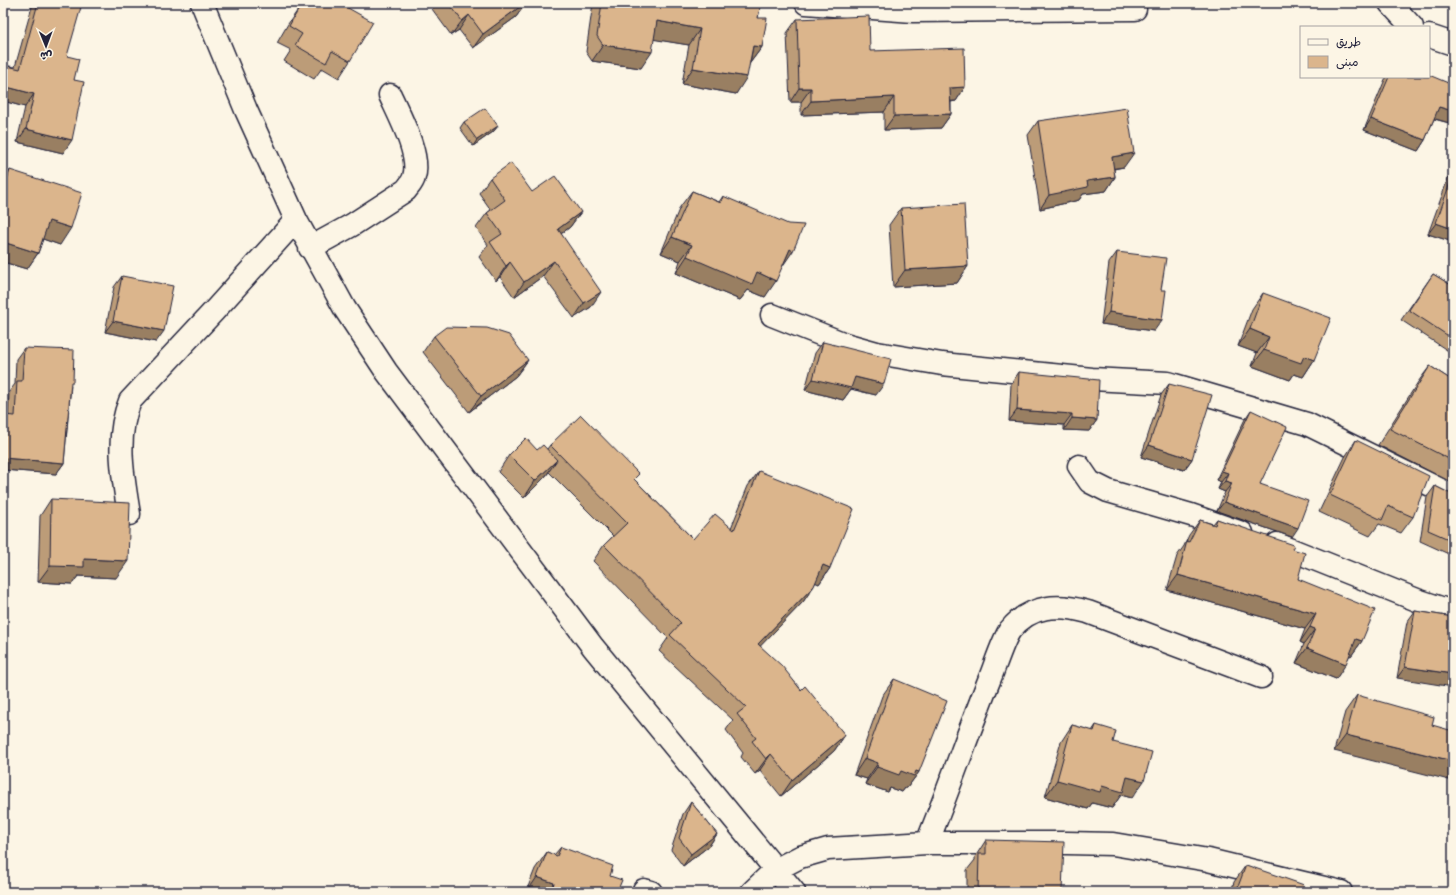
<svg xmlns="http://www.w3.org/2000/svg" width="1456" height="895" font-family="'Playpen Sans','Playpen Sans Arabic',sans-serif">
<rect width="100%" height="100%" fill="#fcf5e5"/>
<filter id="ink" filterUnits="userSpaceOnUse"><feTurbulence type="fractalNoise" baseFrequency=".025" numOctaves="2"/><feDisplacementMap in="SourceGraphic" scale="8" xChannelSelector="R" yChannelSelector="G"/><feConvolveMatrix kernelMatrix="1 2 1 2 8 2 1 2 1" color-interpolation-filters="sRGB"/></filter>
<g filter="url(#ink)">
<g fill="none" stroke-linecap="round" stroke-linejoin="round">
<g stroke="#22223b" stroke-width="25">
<path id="minor" d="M202,3L246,110L296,220L345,309L386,371L593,647L794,892
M806,3L913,11L1135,9
M1390,3L1412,27
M1429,36L1453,44
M310,248L352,225L406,190C409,186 413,182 414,177C421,155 399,115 390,95
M772,315L845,344L877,353L942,364L1092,379L1168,383L1307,424L1453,496
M1079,466L1090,482L1108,491L1191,515L1242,533
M129,514C123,477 115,437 130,401L214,311L296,220
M1277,544L1417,600L1453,612
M927,843C949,789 968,733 990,678C995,666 1003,640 1010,630C1031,604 1059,604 1088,612L1261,677
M644,890L651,892
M752,892L775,870L800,857L828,849L927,843H1067L1113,844L1208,860L1341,892"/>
</g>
<use href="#minor" stroke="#fcf5e5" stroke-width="22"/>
</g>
<path fill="#bc9c78" stroke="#22223b" d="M33,3H69L67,56L74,80L63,153L17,142L25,107L3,101V65L15,67Z
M431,3H526L516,17L473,48L459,30L451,35L432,9L434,7Z
M593,3H761L758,18L762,47L750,63L736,94L682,84L689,45L654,39L641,68L592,61L586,52Z
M1271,3H1281L1279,6Z
M1290,3H1302L1299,7Z
M300,7L350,61L339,78L322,68L314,79L284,61L291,50L277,43L288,24Z
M797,19L870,51L965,87L956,101L951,102V114L941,128L884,130V112L801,115V102H790L787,33Z
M1386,77H1429L1453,85V124L1434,119L1425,140L1418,151L1364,130Z
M1038,121L1124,167L1114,169L1115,177L1106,191L1083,194L1079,200L1040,209L1028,135Z
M464,122L498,126L493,132L473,146L460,128Z
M10,170L60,245L43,239L38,253L27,269L3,262V180Z
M1453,170V242L1428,234L1449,176Z
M490,178L532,192L581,212L570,227L561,234L591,307L574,318L543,276L514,297L500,277L496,281L479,257L488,245L476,228L487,213L491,210L479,193Z
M692,191L719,202L723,196L783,264L765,297L748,290L740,300L676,273L680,261L661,253L680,207Z
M901,208L968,266L957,283L893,287L889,225Z
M1117,252L1154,331L1101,324L1109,263Z
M1433,274L1451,285L1453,282V354L1401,320Z
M122,276L156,342L105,332L114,287Z
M1263,293L1314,360L1303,377L1294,374L1290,380L1252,366L1257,353L1238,346L1252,309Z
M434,336L528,360L516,376L469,412L423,352Z
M823,342L876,395L851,389L843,400L805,390L815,353Z
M24,348L71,385L64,463L56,474L3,470V415L8,416L9,392L15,384L16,359Z
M1430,366L1453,381V483L1378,445L1418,382Z
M1019,372L1097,420L1089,431L1064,430V425L1009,421L1011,384Z
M1169,384L1192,459L1184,470L1141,457L1161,395Z
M1251,410L1260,484L1292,537L1217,511L1225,492L1218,489L1221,482L1216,480L1245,419Z
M1356,440L1413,517L1401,533L1379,524L1370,536L1319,512L1345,457Z
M550,445L635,480L693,539L731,528L748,486L759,471L830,568L819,584L816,582L803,602L760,646L845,735L834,751L781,796L760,770L755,774L741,757L743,753L726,730L733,720L659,651L668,638L593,561L604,545L613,536L549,472L545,477L524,498L498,472L509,455L537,450L547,449Z
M1435,486L1453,495V556L1420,541L1427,497Z
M51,499L116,578L78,576L72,584L38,582L40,516Z
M1217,519L1292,549L1298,579L1362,641L1351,656L1350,655L1336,679L1296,663L1304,644L1300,642L1305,629L1167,590L1177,556L1184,546L1189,535L1200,520L1213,524Z
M1415,611L1453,617L1397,678L1407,622Z
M894,679L919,772L907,788H905L902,792L890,788L888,792L865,784L867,779L854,775L882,696Z
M1357,695L1432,725L1334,751L1345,712Z
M1072,725L1092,731L1096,725L1113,742L1132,798L1121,795L1112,808L1092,803L1088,809L1045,797L1061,742Z
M691,802L717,834L709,846L683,866L671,850L683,814Z
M986,840L1062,892H967V870L975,860V857Z
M561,847L610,876L617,892H526L535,869L547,852L554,855Z
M1246,865L1302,892H1231L1234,882Z"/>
<path fill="#997f62" stroke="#22223b" d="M525,3H526L516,17L473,48L483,34Z
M469,15L459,30L451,35L462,21Z
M657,21L700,29L689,45L645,38Z
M603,45L652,52L641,68L592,61Z
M753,46L762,47L750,63Z
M693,68L747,77L736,94L682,84Z
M3,86L34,94L25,107L3,101Z
M965,87L956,101L940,102L950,88Z
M799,88H811L801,102H790Z
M894,97L884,112L801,115L811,101Z
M1439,107L1453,111V124L1432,118Z
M951,114L941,128L884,130L894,116Z
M1371,119L1425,140L1418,151L1364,130Z
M498,126L493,132L473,146L477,140Z
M26,129L72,140L63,153L17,142Z
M1134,153L1124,167L1103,170L1112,157Z
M1115,177L1106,191L1083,194L1079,200L1040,209L1049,195L1087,181Z
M581,212L570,227L547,244L558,229Z
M49,221L71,228L60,245L37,237Z
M1436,223L1453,229V242L1428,234Z
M672,237L692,245L680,261L661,253Z
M3,242L38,253L27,269L3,262Z
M790,249L793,251L782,267Z
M687,256L757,272L776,281L765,297L748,290L740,300L676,273Z
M554,261L543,276L514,297L524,282Z
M510,262L500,277L496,281L506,266Z
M968,266L957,283L893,287L905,270Z
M601,292L591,307L574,318L584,303Z
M1109,312L1162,320L1154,331L1101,324Z
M113,321L164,331L156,342L105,332Z
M1250,329L1269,337L1257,353L1238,346Z
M1264,350L1304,356L1314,360L1303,377L1294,374L1290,380L1252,366Z
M528,360L516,376L469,412L481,396Z
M855,377L884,384L876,395L851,389L843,400L805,390L813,379Z
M1017,410L1072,414L1064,425L1009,421Z
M1072,418L1097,420L1089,431L1064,430Z
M1149,445L1192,459L1184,470L1141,457Z
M3,458L64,463L56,474L3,470Z
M557,460L545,477L524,498L535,481Z
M1222,471L1228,473L1221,482L1216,480Z
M1225,481L1232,483L1225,492L1218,489Z
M1224,502L1298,528L1292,537L1217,511Z
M84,559L128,561L116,578L78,576L72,584L38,582L50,566Z
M823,565L830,568L819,584L812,581Z
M1178,575L1316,614L1305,629L1167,590Z
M814,586L803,602L747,660L758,644Z
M1310,627L1315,629L1304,644L1300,642Z
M1356,639L1362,641L1351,656L1346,654Z
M1307,648L1346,664L1336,679L1296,663Z
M1405,667L1453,674V687L1397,678Z
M845,735L834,751L781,796L792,780Z
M1346,735L1453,761V781L1334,751Z
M771,754L760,770L755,774L766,759Z
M865,758L878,763L867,779L854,775Z
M877,767L901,771H916L919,772L907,788H905L902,792L890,788L888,792L865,784Z
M1127,777L1144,781L1132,798L1121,795L1112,808L1092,803L1088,809L1045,797L1057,780Z
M717,834L709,846L683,866L691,854Z
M537,877L554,883L548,892H527Z"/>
<path fill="#dbb58c" stroke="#22223b" d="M38,3H69V4L81,7L67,56L79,59L74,80L84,82L72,140L26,129L34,94L3,86V65L20,69Z
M307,3H339L373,22L350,61L332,51L326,63L295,45L302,34L289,26L300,7Z
M449,3H525L483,34L469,15L462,21Z
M602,3H761L758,18H767L762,47L753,46L747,77L693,68L700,29L657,21L652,52L603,45L597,36Z
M869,16L870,51L964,48L965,87L950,88L951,114L894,116V97L811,101V88H799L797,19Z
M1429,75L1453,85V111L1439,107L1425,140L1371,119L1389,77H1429Z
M485,108L498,126L477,140L464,122Z
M1127,108L1134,153L1112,157L1115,177L1087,181L1088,187L1049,195L1038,121Z
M511,163L532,192L555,176L581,212L558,229L601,292L584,303L554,261L524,282L510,262L506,266L490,242L502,234L487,213L505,200L490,178Z
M10,170L82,193L71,228L49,221L38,253L3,242V192Z
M1453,174V229L1436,223Z
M692,191L721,203L723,196L788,224L804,225L793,251L790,249L776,281L757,272L752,284L687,256L692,245L672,237Z
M964,204L968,266L905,270L901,208Z
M1117,252L1166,258L1161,290H1166L1162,320L1109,312Z
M1433,274L1451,285L1453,282V339L1409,310Z
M122,276L173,286L164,331L113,321Z
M1263,293L1331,318L1314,360L1304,356L1301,363L1264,350L1269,337L1250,329Z
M446,327L487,328L509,335L528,360L481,396L434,336Z
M823,342L891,359L884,384L855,377L851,388L813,379Z
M24,348L74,350L73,382H71L64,463L3,458V415L15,416L17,381H22Z
M1430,366L1453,381V461L1390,429Z
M1019,372L1099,380L1097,420L1072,418V414L1017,410Z
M1169,384L1212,395L1192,459L1149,445Z
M1251,410L1287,427L1260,484L1308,501L1298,528L1224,502L1232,483L1225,481L1228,473L1222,471Z
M581,415L639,474L634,479L693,539L715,514L734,530L759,471L854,509L830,568L823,565L814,586L758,644L782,666L801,690L805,686L845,735L792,780L771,754L766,759L752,741L756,738L737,714L746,707L670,635L681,623L604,545L627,523L550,445Z
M526,438L537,450L543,445L557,460L535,481L509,455Z
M1356,440L1429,476L1413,517L1388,506L1382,520L1330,495Z
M1435,486L1453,495V541L1428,530Z
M51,499L130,503L128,561L84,559V567L50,566Z
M1217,519L1294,545L1292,549L1305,553L1298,579L1375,610L1362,641L1356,639L1346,664L1307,648L1315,629L1310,627L1316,614L1178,575L1187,541L1189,542L1200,520L1215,525Z
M1415,611L1453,617V674L1405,667Z
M894,679L947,701L919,772L916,771L914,776L901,771L899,775L877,767L878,763L865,758Z
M1357,695L1434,717L1432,725L1453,731V761L1346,735Z
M1072,725L1094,731L1096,725L1116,731L1113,742L1152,752L1144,781L1127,777L1123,792L1102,786L1100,792L1057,780Z
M691,802L717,834L691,854L679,838Z
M986,840L1064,842L1062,892H978L979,854H986Z
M561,847L613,866L610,876L622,880L617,892H551L554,883L537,877L547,852L557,856Z
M1246,865L1304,885L1302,892H1236Z
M1400,890L1417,892H1400Z"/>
</g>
<rect width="1456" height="895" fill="none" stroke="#fcf5e5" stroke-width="16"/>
<rect x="8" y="8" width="1440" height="879" fill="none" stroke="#22223b" stroke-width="1.5" filter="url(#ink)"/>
<rect x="1300" y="26" width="130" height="52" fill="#fcf5e5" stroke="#a5a1a1"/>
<rect x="1308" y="39" width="20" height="6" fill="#fcf5e5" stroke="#a5a1a1"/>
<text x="1336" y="46" font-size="12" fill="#22223b">طريق</text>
<rect x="1308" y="56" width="20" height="12" fill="#dbb58c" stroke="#a5a1a1"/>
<text x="1336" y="66" font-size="12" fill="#22223b">مبنى</text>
<g transform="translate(46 46) rotate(179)" stroke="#fcf5e5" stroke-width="3" paint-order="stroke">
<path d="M0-3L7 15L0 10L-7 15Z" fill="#22223b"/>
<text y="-6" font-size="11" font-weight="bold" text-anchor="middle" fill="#22223b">ش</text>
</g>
</svg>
